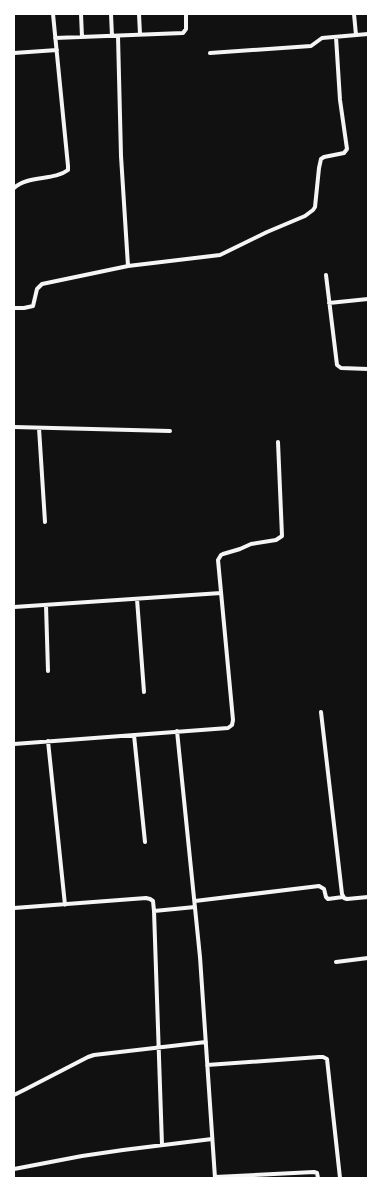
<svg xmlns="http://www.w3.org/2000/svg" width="382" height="1192" font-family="'IBM Plex Serif',serif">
<rect width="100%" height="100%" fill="#111"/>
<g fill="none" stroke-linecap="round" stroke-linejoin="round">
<path stroke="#f5f5f5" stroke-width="4" d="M81,14L82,37
M111,14L112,36
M139,14L140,34
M354,14L356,35
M55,38L183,33L186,29V14
M14,53L57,50
M210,53L311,46L322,38L368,34
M14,188C28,175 54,181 68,170V166L53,14
M128,266L220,255L267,232L305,216L313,210L315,207L319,168L321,159L324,157L344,153L347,149L340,100L336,37
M326,275L337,365L341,368L368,369
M329,303L368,299
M14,308H24L33,306L37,289L42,284L128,266L121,156L118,36
M14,427L170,431
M39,428L45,522
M137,599L144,692
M46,605L48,671
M14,607L221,593
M321,712L342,894L344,898L347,899L368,897
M177,731L200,957L215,1178
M134,735L145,842
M48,741L65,905
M14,744L228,728L232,725L233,720L218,560L221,555L223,554L240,549L251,544L276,540L282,536L278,442
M195,901L319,886L324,889L326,897L328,899L343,897
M14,908L146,898L150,899L153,901L154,911
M336,962L368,958
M207,1065L319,1057H323L327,1059L340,1178
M14,1095L26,1089L88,1057L94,1055L206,1042
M162,1145L154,911L195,907
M14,1169L82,1156L123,1150L212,1139
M215,1177L314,1172L317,1173L318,1178"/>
</g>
<rect width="382" height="1192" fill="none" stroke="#ffffff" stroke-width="30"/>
</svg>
